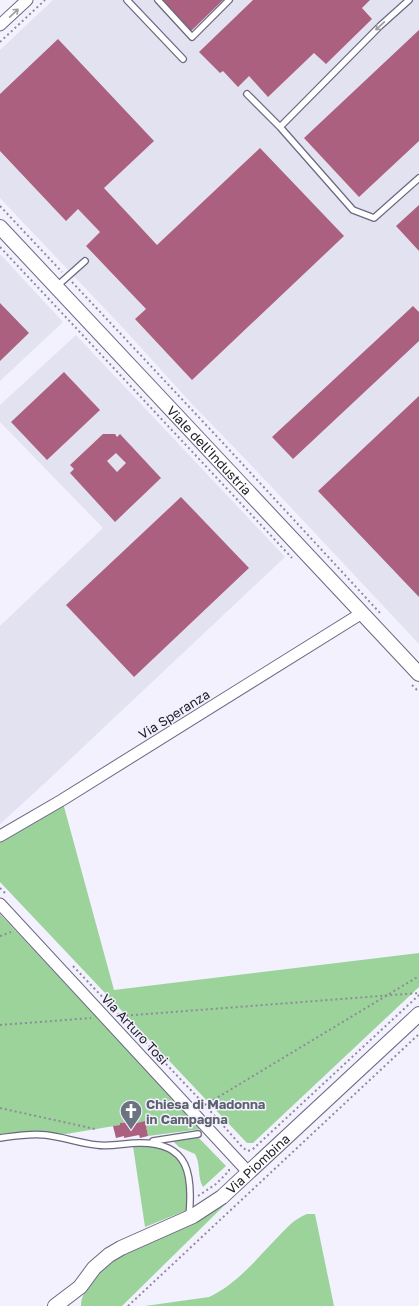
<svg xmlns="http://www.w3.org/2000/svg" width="419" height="1306" font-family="'Golos Text',sans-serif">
<rect width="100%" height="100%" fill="#f2f1fd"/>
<path fill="#e3e2f1" d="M53,0H419V644L252,466L191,403L125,330L0,198V50Z
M0,254L63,322L0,381Z
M76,335L285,557L46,782L0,824V626L103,528L0,422V405Z"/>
<path fill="#9cd39b" d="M63,803L114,990L419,953V987L253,1143H247L0,882V840Z
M0,914L202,1129L148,1136L145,1122L137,1123L136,1121L120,1123V1125L66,1134L0,1138Z
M196,1135L226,1166L203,1187C197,1177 201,1164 195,1154L179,1147L172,1140Z
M133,1146C157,1145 178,1147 185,1173C186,1178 189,1183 189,1188C189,1195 187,1203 187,1210L145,1227Z
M242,1188L122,1306H81C81,1296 86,1289 92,1281C121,1244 162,1242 200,1220C215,1211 228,1200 242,1188Z
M307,1214H315L334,1306H145L209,1297C235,1285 254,1262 274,1241C284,1231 293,1219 307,1214Z"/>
<path fill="#ac607f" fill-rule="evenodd" d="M160,0H223L190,32Z
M253,0H370L362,8L372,19L326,64L314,53L268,97L249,76L238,87L223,71L220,73L199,52Z
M419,30V141L359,197L304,138Z
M58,39L154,141L104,188L157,245L260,148L344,236L192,380L135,319L146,309L86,246L100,232L78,209L66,221L0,151V94Z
M419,205V251L396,226Z
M0,303L29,333L0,361Z
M413,306L419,312V341L293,459L272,437Z
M64,372L100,410L47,460L11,422Z
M419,396V597L318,491Z
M103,434H115L117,437L120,434L161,478L115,522L70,473L74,469L70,465ZM116,453L126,463L117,472L107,461Z
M181,497L249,568L134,677L66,605Z
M137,1121V1123L145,1121L148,1136L140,1138L139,1135L124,1138V1136L116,1138L113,1126L120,1125V1123Z"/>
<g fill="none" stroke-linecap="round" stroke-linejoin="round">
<g stroke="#6c6882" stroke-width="8">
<path id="service" d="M127,0L183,59
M158,0L192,37L229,0
M247,94L280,127L353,210L374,218L419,178
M280,127L380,26L409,0
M57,286L85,261
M0,1138C14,1136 31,1133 46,1135C63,1137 79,1143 97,1145C111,1147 125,1143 139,1143C190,1142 193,1176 189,1217
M153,1141L198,1134"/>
</g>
<g stroke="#6c6882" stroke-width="13">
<path id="minor" d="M0,25L27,0
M0,836L62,800L362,613
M0,904L249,1173"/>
</g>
<g stroke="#6c6882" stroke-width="16">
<g id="tertiary">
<path id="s1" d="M0,227L419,674"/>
<path id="s2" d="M55,1306L80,1287L94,1268L109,1255L121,1248L193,1216L222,1197L419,1014"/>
</g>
</g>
<path stroke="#8d8c98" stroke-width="2" stroke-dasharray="2 3" stroke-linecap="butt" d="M0,42L45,0
M0,206L62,272
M0,247L292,558
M72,282L223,443L380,613
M412,685L419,692
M0,888L7,895
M0,936L11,932
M73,966L205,1105L243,1148L248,1151L253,1149L419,995
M121,1016L419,993
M0,1025L91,1018
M205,1105L419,976
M0,1108L95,1129
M198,1196L216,1184L229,1171V1168
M128,1306L419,1034"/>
<use href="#service" stroke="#fff" stroke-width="5.5"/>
<use href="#minor" stroke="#fff" stroke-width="11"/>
<use href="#tertiary" stroke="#fff" stroke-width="14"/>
</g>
<defs><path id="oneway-shaft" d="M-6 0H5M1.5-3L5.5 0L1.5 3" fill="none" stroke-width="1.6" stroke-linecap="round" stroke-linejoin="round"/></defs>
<g stroke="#9c9ba0">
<use href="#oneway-shaft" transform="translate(14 13) rotate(-43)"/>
<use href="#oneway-shaft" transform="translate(380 26) rotate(137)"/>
</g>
<defs>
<g id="church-pin" transform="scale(1.15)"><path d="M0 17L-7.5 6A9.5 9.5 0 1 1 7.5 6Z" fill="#6b7280" stroke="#f2f1fd"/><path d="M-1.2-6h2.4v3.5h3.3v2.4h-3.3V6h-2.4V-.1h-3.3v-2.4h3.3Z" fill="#fff"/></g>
</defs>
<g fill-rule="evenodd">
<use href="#church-pin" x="131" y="1111"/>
</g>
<g text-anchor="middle" stroke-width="3" stroke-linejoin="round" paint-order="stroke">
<g font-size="13" fill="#22212c" stroke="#f2f1fd">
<text dy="5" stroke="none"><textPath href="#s1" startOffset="306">Viale dell'Industria</textPath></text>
<text transform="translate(174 714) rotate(-32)" y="5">Via Speranza</text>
<text transform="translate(135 1029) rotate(47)" y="5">Via Arturo Tosi</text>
<text dy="5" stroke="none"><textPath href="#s2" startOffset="251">Via Piombina</textPath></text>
</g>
<g font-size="13" font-weight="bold" fill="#5b616d" stroke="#f2f1fd" text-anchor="start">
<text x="146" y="1109">Chiesa di Madonna<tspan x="146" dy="15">in Campagna</tspan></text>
</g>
</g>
</svg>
